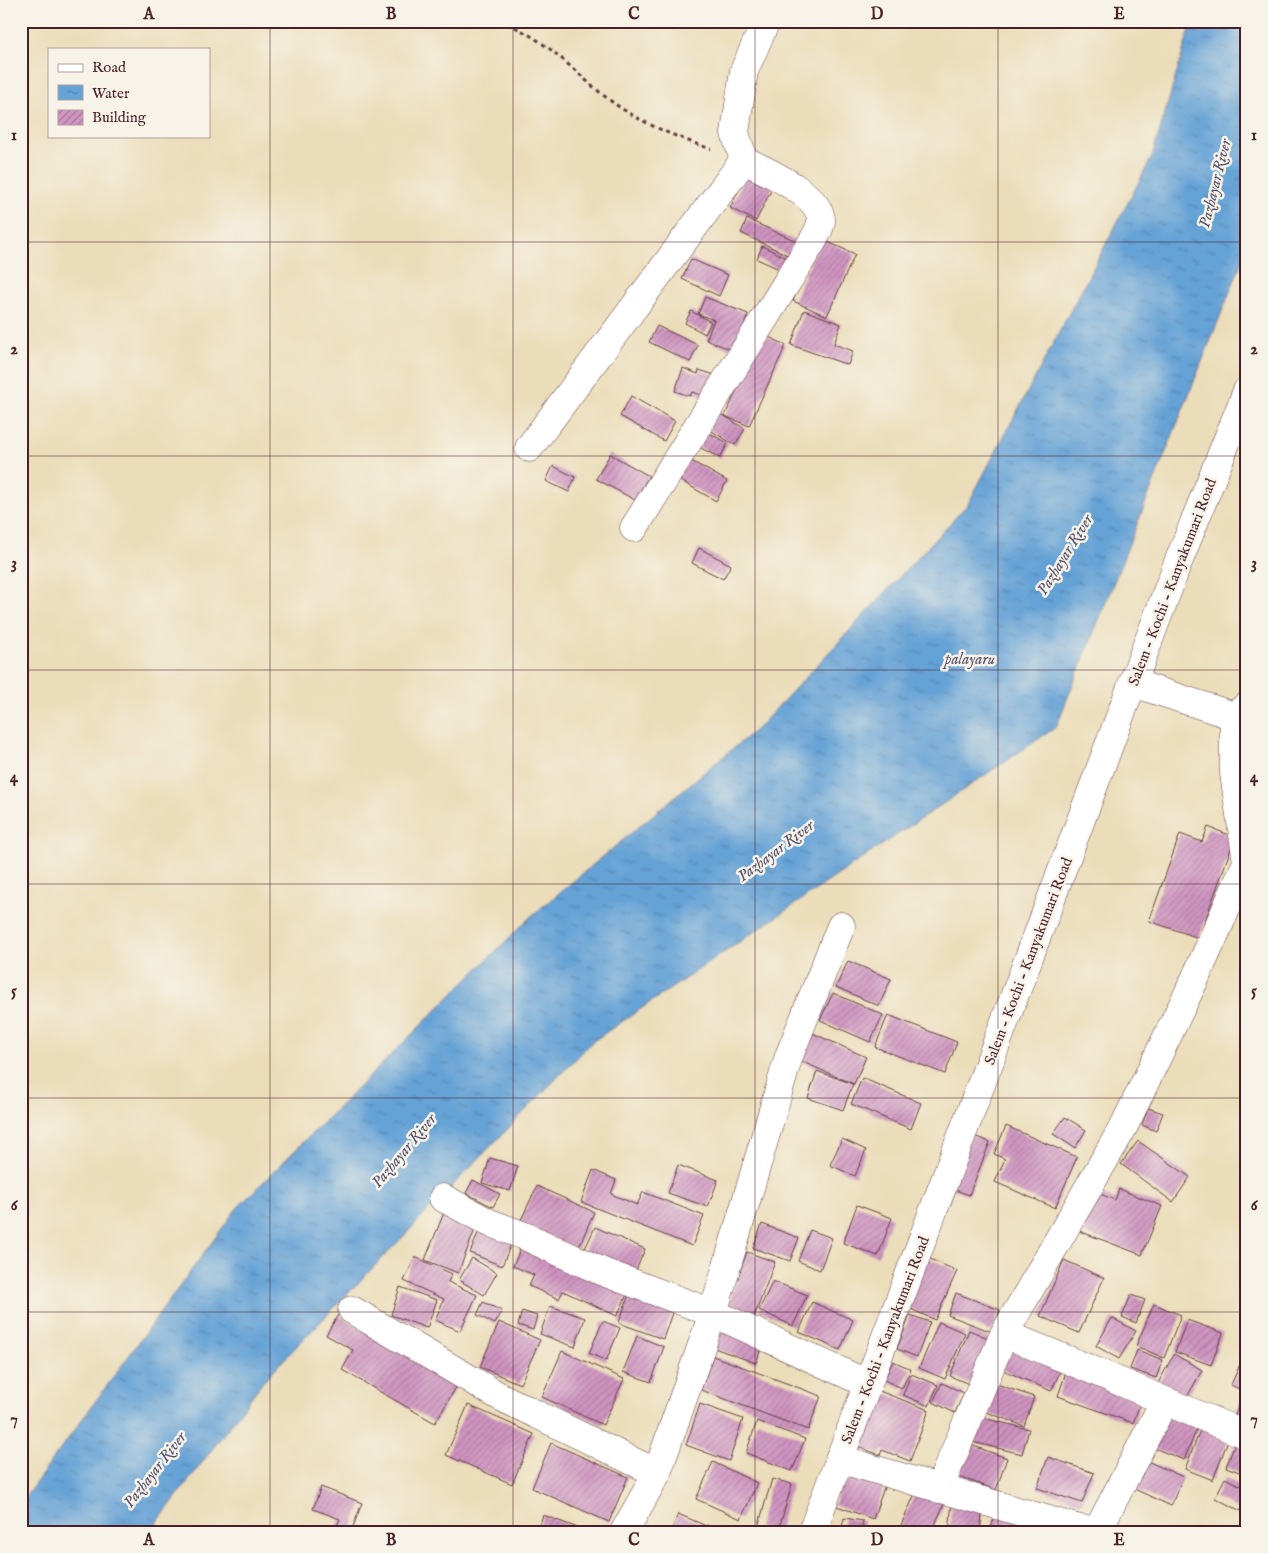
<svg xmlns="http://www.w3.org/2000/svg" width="1268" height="1553" font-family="'IM FELL English',serif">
<defs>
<pattern id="water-ripples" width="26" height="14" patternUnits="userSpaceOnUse" patternTransform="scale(1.25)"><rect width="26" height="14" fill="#65a2d6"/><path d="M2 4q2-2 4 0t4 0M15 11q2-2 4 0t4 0" fill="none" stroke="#5583ae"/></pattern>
<pattern id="building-hatch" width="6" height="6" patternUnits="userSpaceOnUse" patternTransform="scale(1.25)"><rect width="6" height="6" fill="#cf94c1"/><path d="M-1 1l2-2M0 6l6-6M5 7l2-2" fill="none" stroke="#aa789d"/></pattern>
</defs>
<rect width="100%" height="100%" fill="#f7f3e8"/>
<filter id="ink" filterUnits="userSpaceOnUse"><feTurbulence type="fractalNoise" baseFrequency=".02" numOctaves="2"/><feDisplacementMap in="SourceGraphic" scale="10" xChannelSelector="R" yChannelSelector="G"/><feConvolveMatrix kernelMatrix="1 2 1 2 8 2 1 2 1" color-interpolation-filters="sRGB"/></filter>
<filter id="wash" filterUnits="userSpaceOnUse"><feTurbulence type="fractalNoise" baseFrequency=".0096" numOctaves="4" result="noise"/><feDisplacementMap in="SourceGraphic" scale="20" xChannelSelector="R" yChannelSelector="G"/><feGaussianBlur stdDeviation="1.12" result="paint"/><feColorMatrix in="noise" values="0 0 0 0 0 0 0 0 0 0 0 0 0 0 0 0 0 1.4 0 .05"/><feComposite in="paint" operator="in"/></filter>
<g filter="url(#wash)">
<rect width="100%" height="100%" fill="#ebddb9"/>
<path fill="url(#water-ripples)" stroke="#586080" d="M1192,21H1247V249L1056,727L592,1042L265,1379L150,1532H21V1503L237,1208L529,918L760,726L968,504L1152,157Z"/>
<g id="blocks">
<path fill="url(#building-hatch)" d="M750,166L777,178L756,221L730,208Z
M747,219L803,244L796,259L741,233Z
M821,239L855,254L827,316L793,301Z
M762,246L791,260L786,272L757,259Z
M691,259L728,275L719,296L682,279Z
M705,297L748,314L735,351L706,340L714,320L698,314Z
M804,310L841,324L834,344L853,351L848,365L791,345Z
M691,311L711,322L705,334L685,323Z
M657,326L698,345L690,362L649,342Z
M762,334L786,345L749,426L725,416Z
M683,368L698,374L699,370L715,375L707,397L692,392L690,396L675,391Z
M631,396L675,421L664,441L620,416Z
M715,410L745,429L735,445L705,427Z
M707,432L728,443L720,458L699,447Z
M610,454L649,476L635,500L596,479Z
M686,458L727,481L716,501L676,478Z
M553,466L575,477L569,492L546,481Z
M699,548L731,565L723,579L692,563Z
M1208,827L1235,837L1199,938L1149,921L1180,834L1202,842Z
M848,961L891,979L879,1006L836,987Z
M833,993L883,1015L870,1042L820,1020Z
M888,1015L957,1042L945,1074L875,1047Z
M810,1032L866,1057L854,1084L798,1060Z
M817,1071L853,1084L843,1110L808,1098Z
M862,1078L921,1103L911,1129L851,1104Z
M1148,1108L1163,1113L1156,1131L1142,1125Z
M1065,1117L1086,1130L1075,1148L1053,1134Z
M1006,1126L1077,1157L1055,1208L995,1182L1005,1159L994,1154Z
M971,1135L990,1142L969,1195L950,1188Z
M842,1139L866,1150L855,1176L830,1165Z
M1138,1141L1190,1177L1173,1202L1121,1164Z
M490,1158L518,1166L510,1191L482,1183Z
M678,1165L718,1180L708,1207L668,1193Z
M593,1170L616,1180L611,1194L637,1205L643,1192L704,1216L692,1246L581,1202Z
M473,1180L500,1194L493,1207L466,1193Z
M537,1186L594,1212L578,1249L520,1222Z
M1119,1189L1162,1206L1142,1255L1079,1231L1095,1192L1115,1200Z
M857,1205L892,1218L878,1256L843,1243Z
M445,1210L478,1222L458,1273L425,1260Z
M762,1224L799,1238L790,1261L753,1248Z
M481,1226L513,1239L502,1266L470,1253Z
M595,1227L645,1249L634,1275L583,1253Z
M810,1230L832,1238L820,1270L798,1261Z
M523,1243L629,1290L617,1316L563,1291L559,1299L529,1286L534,1275L513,1266Z
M747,1252L775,1262L754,1317L727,1307Z
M415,1257L452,1274L448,1282L477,1295L460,1331L435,1320L444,1299L404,1281Z
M926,1257L957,1271L935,1320L904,1306Z
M472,1258L497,1273L484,1295L459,1280Z
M1064,1260L1104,1278L1079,1333L1040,1316Z
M773,1281L807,1295L793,1326L759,1310Z
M400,1287L437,1300L427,1328L391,1315Z
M956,1293L1000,1310L992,1332L948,1315Z
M629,1294L673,1310L663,1339L619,1323Z
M1131,1295L1145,1300L1136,1323L1122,1317Z
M483,1302L502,1311L495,1324L477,1315Z
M812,1302L853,1320L840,1350L799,1332Z
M1154,1304L1181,1315L1164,1358L1136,1346Z
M550,1306L585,1318L575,1347L540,1334Z
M522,1311L537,1316L533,1330L518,1325Z
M338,1315L458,1384L435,1423L342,1370L353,1350L326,1335Z
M910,1315L930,1322L917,1357L897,1349Z
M1112,1318L1136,1331L1119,1359L1096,1346Z
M1187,1320L1223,1333L1211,1365L1175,1352Z
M603,1321L620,1328L606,1361L589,1353Z
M499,1322L540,1340L520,1384L480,1367Z
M939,1322L965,1333L945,1379L919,1368Z
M723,1325L764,1340L756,1363L714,1348Z
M969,1330L995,1341L976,1387L950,1376Z
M637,1336L664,1347L651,1382L623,1372Z
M1005,1347L1060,1372L1051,1391L996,1367Z
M1137,1350L1163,1360L1156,1378L1130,1369Z
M562,1351L624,1379L603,1425L542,1397Z
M1174,1354L1202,1370L1185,1401L1157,1385Z
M713,1356L821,1396L808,1430L701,1390Z
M893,1361L911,1369L902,1388L884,1380Z
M1241,1362L1247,1365V1419L1235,1414L1245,1392L1231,1385Z
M1067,1369L1143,1396L1133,1423L1058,1396Z
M911,1374L938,1385L929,1406L903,1395Z
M988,1381L1034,1397L1024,1426L978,1409Z
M942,1383L964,1393L955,1413L933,1402Z
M874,1389L929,1410L910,1461L882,1450L880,1455L853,1445Z
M700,1404L743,1419L729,1461L686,1445Z
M1173,1404L1202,1417L1184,1460L1154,1448Z
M468,1405L534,1434L512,1484L446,1455Z
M974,1416L1029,1429L1022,1454L968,1441Z
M757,1421L805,1439L792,1471L746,1453Z
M1202,1425L1230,1435L1213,1480L1185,1469Z
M962,1442L1007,1458L996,1490L951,1474Z
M551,1443L628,1477L609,1522L532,1488Z
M1235,1444L1247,1448V1475L1226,1467Z
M1048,1457L1094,1473L1082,1503L1037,1488Z
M1143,1459L1183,1477L1171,1506L1130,1487Z
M713,1462L757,1483L741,1519L696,1499Z
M848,1465L887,1479L873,1519L834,1505Z
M1225,1478L1247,1489V1499L1241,1511L1215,1498Z
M772,1479L792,1484L778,1532L758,1527Z
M321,1487L362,1503L351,1532H334L340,1519L313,1509Z
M918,1487L946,1499L932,1532H898Z
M952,1502L983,1506L980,1532H949Z
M997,1508L1029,1517L1025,1532H990Z
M678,1514L704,1525L701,1532H671Z
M543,1515L578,1528L577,1532H537Z
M844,1518L863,1521L861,1532H841Z
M706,1525L724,1532H704Z"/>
</g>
</g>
<g filter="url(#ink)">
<use href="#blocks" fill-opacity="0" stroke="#623c40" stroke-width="1"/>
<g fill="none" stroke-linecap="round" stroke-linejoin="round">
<g stroke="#623c40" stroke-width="29">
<path id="minor" d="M529,448L744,160
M634,528L814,239C816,234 821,227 821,221C822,195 764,170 744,160L735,133L744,71L766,21
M1133,683L1234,716L1247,706
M1234,716V774L1247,862
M443,1198L490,1223L527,1237L603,1272L713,1313L868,1384
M352,1310L499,1396L657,1473
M1004,1334C1086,1366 1165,1402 1247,1435
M839,1459L1076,1528L1090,1530L1100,1526L1164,1402
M939,1489L1004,1334L1124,1126L1195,979L1247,862
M624,1532L657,1473L713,1313L789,1056L841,926"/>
</g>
<g stroke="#623c40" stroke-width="29">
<path id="secondary" d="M812,1532L1179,560L1247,391"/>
</g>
<path stroke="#623c40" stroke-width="3" stroke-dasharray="4 4" stroke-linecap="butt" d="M500,21C544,37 567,65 602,94C633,120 673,136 711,149"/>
<use href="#minor" stroke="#fff" stroke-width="28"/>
<use href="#secondary" stroke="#fff" stroke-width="28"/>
</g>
</g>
<path fill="none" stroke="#4a1f2b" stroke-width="1" stroke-opacity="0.55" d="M270,21V1532M513,21V1532M755,21V1532M998,21V1532M21,242H1247M21,456H1247M21,670H1247M21,884H1247M21,1098H1247M21,1312H1247"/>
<g text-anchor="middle" stroke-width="5" stroke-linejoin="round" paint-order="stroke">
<g font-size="15" fill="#4a1f2b" stroke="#f7f3e8">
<text transform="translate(1172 582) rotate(-69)" y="5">Salem - Kochi - Kanyakumari Road</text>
<text transform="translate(1028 961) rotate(-69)" y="5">Salem - Kochi - Kanyakumari Road</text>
<text transform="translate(885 1340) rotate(-69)" y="5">Salem - Kochi - Kanyakumari Road</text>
</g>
<g font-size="16" font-style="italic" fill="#55536f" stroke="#f7f3e8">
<text transform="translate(1214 183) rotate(-76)" y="6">Pazhayar River</text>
<text transform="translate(1064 554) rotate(-58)" y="6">Pazhayar River</text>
<text x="970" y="664">palayaru</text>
<text transform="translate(775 850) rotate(-37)" y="6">Pazhayar River</text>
<text transform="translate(403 1150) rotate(-50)" y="6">Pazhayar River</text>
<text transform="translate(154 1469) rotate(-52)" y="6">Pazhayar River</text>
</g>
</g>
<rect width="1268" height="1553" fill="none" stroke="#f7f3e8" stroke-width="55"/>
<rect x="48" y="48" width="162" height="90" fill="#f7f3e8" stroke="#b29e9c"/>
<rect x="58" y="64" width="25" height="8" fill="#ffffff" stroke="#b29e9c"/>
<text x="92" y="72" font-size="15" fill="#4a1f2b">Road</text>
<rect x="58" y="85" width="25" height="15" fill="url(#water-ripples)" stroke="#b29e9c"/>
<text x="92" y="98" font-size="15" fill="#4a1f2b">Water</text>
<rect x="58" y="110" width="25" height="15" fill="url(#building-hatch)" stroke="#b29e9c"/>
<text x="92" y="122" font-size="15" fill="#4a1f2b">Building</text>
<rect x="28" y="28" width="1212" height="1498" fill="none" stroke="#4a1f2b" stroke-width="2"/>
<g font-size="16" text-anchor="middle" font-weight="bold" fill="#4a1f2b">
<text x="149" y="19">A</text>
<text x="391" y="19">B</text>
<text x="634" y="19">C</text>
<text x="877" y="19">D</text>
<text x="1119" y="19">E</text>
<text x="14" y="140">1</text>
<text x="1254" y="140">1</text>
<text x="14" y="354">2</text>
<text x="1254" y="354">2</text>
<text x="14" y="568">3</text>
<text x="1254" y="568">3</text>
<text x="14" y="782">4</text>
<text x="1254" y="782">4</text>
<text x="14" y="996">5</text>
<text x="1254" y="996">5</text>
<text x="14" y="1210">6</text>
<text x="1254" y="1210">6</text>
<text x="14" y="1424">7</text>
<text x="1254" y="1424">7</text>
<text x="149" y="1545">A</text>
<text x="391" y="1545">B</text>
<text x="634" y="1545">C</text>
<text x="877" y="1545">D</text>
<text x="1119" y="1545">E</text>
</g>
</svg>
